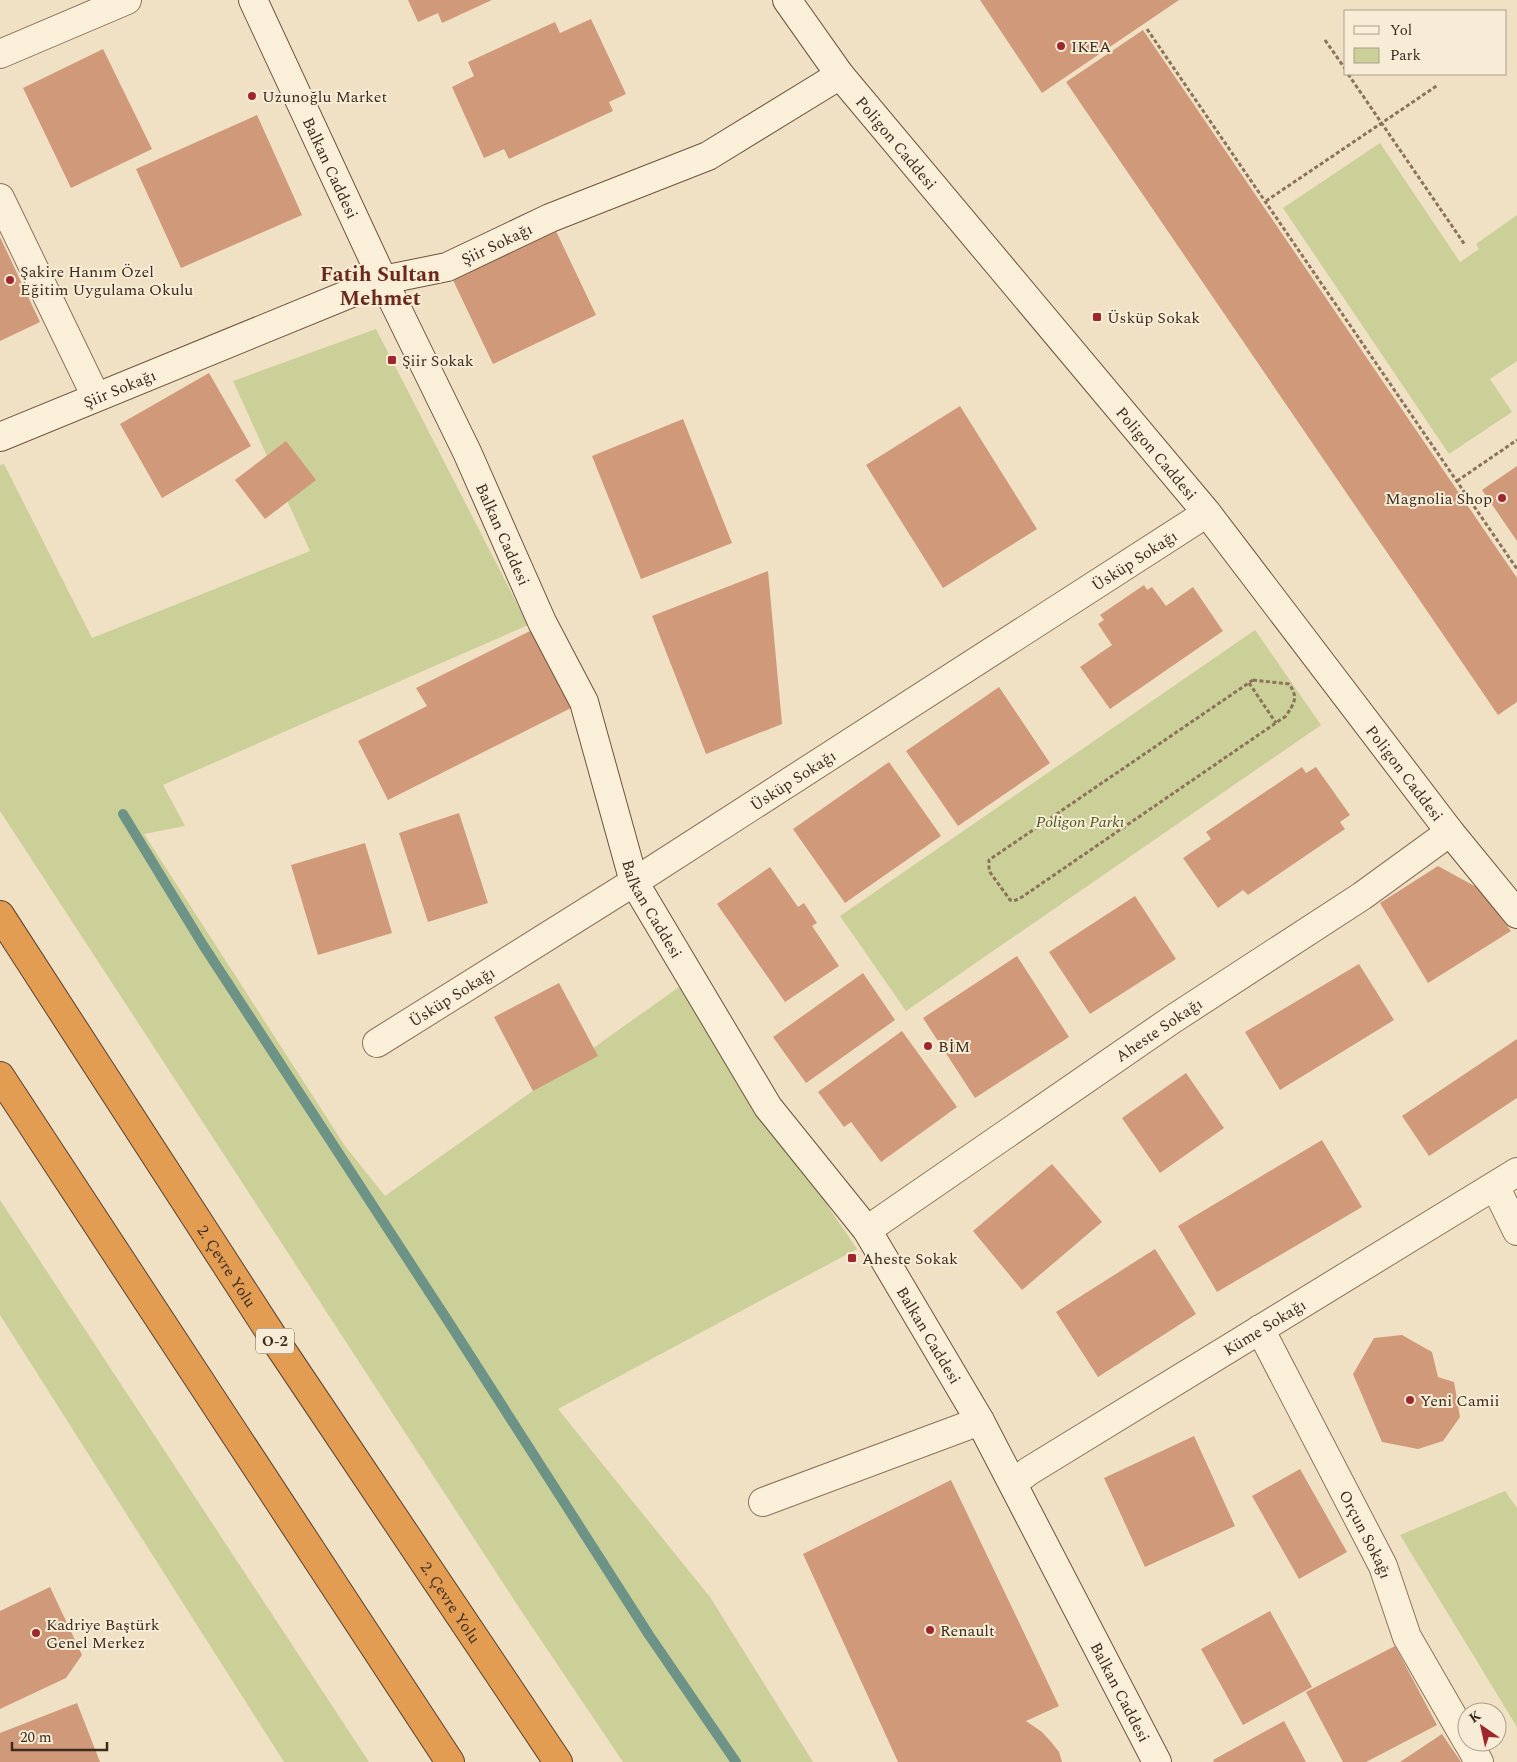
<svg xmlns="http://www.w3.org/2000/svg" width="1517" height="1762" font-family="Spectral,serif">
<rect width="100%" height="100%" fill="#f0e1c5"/>
<path fill="#cbcf98" d="M1380,143L1460,262L1479,249L1476,244L1517,215V361L1490,379L1512,412L1449,454L1283,208Z
M376,329L528,625L163,785L185,826L144,834L345,1146L385,1196L679,987L857,1249L558,1409L710,1597L813,1762H623L520,1609L0,811V465L4,464L92,638L310,551L233,381Z
M1255,630L1321,725L906,1011L840,916Z
M0,1200L369,1762H284L0,1315Z
M1505,1491L1517,1508V1727L1400,1535Z"/>
<g fill="none" stroke-linecap="round" stroke-linejoin="round">
<path stroke="#6d9387" stroke-width="10" d="M123,814L203,945L448,1321L649,1635L736,1762"/>
</g>
<path fill="#d09979" d="M408,0H492L442,23L438,13L418,22Z
M980,0H1179L1042,93Z
M591,19L626,94L609,102L613,111L509,159L504,149L484,158L452,87L474,76L468,62L555,22L560,33Z
M1143,30L1517,578V702L1498,715L1066,82Z
M103,49L152,149L71,188L23,88Z
M257,115L302,215L181,268L136,169Z
M555,229L596,315L493,364L452,278Z
M0,237L40,322L0,341Z
M209,373L251,446L162,498L120,424Z
M960,406L1037,529L943,588L866,465Z
M683,419L732,543L641,579L592,456Z
M286,441L316,480L265,519L235,480Z
M1517,466V541L1482,490Z
M768,571L782,724L706,754L652,616Z
M1144,585L1147,590L1152,587L1166,606L1193,587L1223,631L1110,709L1080,667L1112,645L1098,624L1104,620L1100,615Z
M536,628L575,706L388,800L358,741L427,706L416,688Z
M999,687L1050,763L958,826L906,751Z
M889,762L941,836L845,903L793,829Z
M1302,767L1306,773L1316,767L1350,815L1340,822L1345,829L1248,895L1243,890L1218,908L1183,858L1211,839L1206,832Z
M459,813L488,903L428,922L399,833Z
M365,843L392,933L318,955L291,865Z
M1438,866L1478,888L1511,931L1428,983L1380,903Z
M770,867L798,907L804,903L817,923L812,926L839,966L785,1002L717,904Z
M1135,896L1176,959L1090,1014L1049,952Z
M1017,956L1069,1037L975,1098L923,1018Z
M1359,964L1394,1020L1280,1090L1245,1032Z
M863,973L895,1020L806,1083L773,1037Z
M559,983L598,1056L533,1091L494,1017Z
M902,1031L957,1107L881,1162L851,1122L844,1127L818,1092Z
M1517,1039V1098L1429,1156L1402,1116Z
M1186,1073L1224,1128L1160,1173L1122,1118Z
M1322,1140L1362,1207L1217,1292L1178,1226Z
M1052,1164L1102,1222L1022,1290L973,1231Z
M1155,1249L1196,1314L1098,1377L1056,1312Z
M1402,1335L1432,1352L1438,1377L1454,1382L1460,1417L1443,1441L1418,1449L1382,1442L1353,1374L1374,1338Z
M1194,1436L1235,1526L1145,1567L1104,1478Z
M1300,1469L1347,1552L1299,1579L1252,1496Z
M951,1480L1059,1706L1026,1721L1042,1732L1052,1743L1059,1752L1062,1762H898L803,1554Z
M50,1587L82,1655L66,1678L0,1709V1611Z
M1270,1611L1312,1687L1243,1725L1201,1649Z
M1395,1646L1437,1725L1366,1762H1343L1306,1692Z
M77,1703L100,1762H0V1733Z
M1284,1721L1306,1762H1214L1213,1760Z
M1442,1734L1461,1762H1400Z"/>
<g fill="none" stroke-linecap="round" stroke-linejoin="round">
<g stroke="#8c725a" stroke-width="30">
<g id="street">
<path d="M0,54L127,0"/>
<path d="M0,198L96,397"/>
<path id="s1" d="M377,1043L634,882L1207,513"/>
<path d="M1495,1186L1517,1231"/>
<path id="s2" d="M867,1230L1173,1019L1362,896L1450,832"/>
<path id="s3" d="M1260,1329L1383,1566L1407,1637L1467,1741"/>
<path id="s4" d="M1013,1483L1029,1471L1517,1172"/>
<path d="M763,1502L980,1421"/>
<path d="M1468,1742L1479,1762"/>
</g>
</g>
<g stroke="#6e533d" stroke-width="30">
<g id="secondary">
<path id="s5" d="M253,0L383,280L467,452L542,622L584,702L634,882L768,1107L867,1230L980,1421L1157,1762"/>
<path id="s6" d="M787,0L840,75L1207,513L1450,832L1517,914"/>
<path id="s7" d="M0,437L383,280L447,267L550,218L708,156L840,75"/>
</g>
</g>
<g stroke="#5a412e" stroke-width="30">
<g id="highway">
<path id="s8" d="M0,915L273,1337L558,1762"/>
<path d="M0,1076L450,1762"/>
</g>
</g>
<path stroke="#8c725a" stroke-width="3" stroke-dasharray="4 2.5" stroke-linecap="butt" d="M1147,29L1517,569
M1325,40L1346,70
M1348,74L1465,245
M1266,201L1438,85
M1457,481L1517,440
M1253,680L1289,684C1299,698 1294,703 1286,716L1022,897L1014,901L1010,900L989,871V860Z
M1249,683L1276,723"/>
<use href="#street" stroke="#faefd9" stroke-width="28"/>
<use href="#secondary" stroke="#faefd9" stroke-width="28"/>
<use href="#highway" stroke="#e29d53" stroke-width="28"/>
</g>
<g fill="#9e272d" stroke="#f7ecd5" stroke-width="2">
<circle cx="1061" cy="46" r="5"/>
<circle cx="252" cy="96" r="5"/>
<circle cx="10" cy="280" r="5"/>
<rect x="1092" y="312" width="10" height="10" rx="2.5"/>
<rect x="387" y="355" width="10" height="10" rx="2.5"/>
<circle cx="1502" cy="498" r="5"/>
<circle cx="928" cy="1046" r="5"/>
<rect x="847" y="1253" width="10" height="10" rx="2.5"/>
<circle cx="1410" cy="1400" r="5"/>
<circle cx="930" cy="1630" r="5"/>
<circle cx="36" cy="1633" r="5"/>
</g>
<g text-anchor="middle" stroke-width="4" stroke-linejoin="round" paint-order="stroke">
<rect fill="#f7ecd5" stroke="#746556" stroke-width="1" x="256" y="1328.5" width="38" height="25" rx="4"/>
<g font-size="15" font-weight="bold" fill="#3c2b1f">
<text x="275" y="1346">O-2</text>
</g>
<g font-size="16" fill="#3c2b1f" stroke="#f7ecd5" text-anchor="start">
<text x="1071" y="52">IKEA</text>
<text x="262" y="102">Uzunoğlu Market</text>
<text x="20" y="277">Şakire Hanım Özel<tspan x="20" dy="18">Eğitim Uygulama Okulu</tspan></text>
<text x="1107" y="323">Üsküp Sokak</text>
<text x="402" y="366">Şiir Sokak</text>
<text x="1492" y="504" text-anchor="end">Magnolia Shop</text>
<text x="938" y="1052">BİM</text>
<text x="862" y="1264">Aheste Sokak</text>
<text x="1420" y="1406">Yeni Camii</text>
<text x="46" y="1630">Kadriye Baştürk<tspan x="46" dy="18">Genel Merkez</tspan></text>
<text x="940" y="1636">Renault</text>
</g>
<g font-size="16" fill="#3c2b1f" stroke="#f7ecd5">
<text dy="6" stroke="none"><textPath href="#s6" startOffset="180">Poligon Caddesi</textPath></text>
<text dy="6" stroke="none"><textPath href="#s5" startOffset="185">Balkan Caddesi</textPath></text>
<text dy="6" stroke="none"><textPath href="#s7" startOffset="534">Şiir Sokağı</textPath></text>
<text dy="6" stroke="none"><textPath href="#s7" startOffset="129">Şiir Sokağı</textPath></text>
<text dy="6" stroke="none"><textPath href="#s6" startOffset="585">Poligon Caddesi</textPath></text>
<text dy="6" stroke="none"><textPath href="#s5" startOffset="590">Balkan Caddesi</textPath></text>
<text dy="6" stroke="none"><textPath href="#s1" startOffset="898">Üsküp Sokağı</textPath></text>
<text dy="6" stroke="none"><textPath href="#s6" startOffset="990">Poligon Caddesi</textPath></text>
<text dy="6" stroke="none"><textPath href="#s1" startOffset="492">Üsküp Sokağı</textPath></text>
<text dy="6" stroke="none"><textPath href="#s5" startOffset="995">Balkan Caddesi</textPath></text>
<text dy="6" stroke="none"><textPath href="#s1" startOffset="88">Üsküp Sokağı</textPath></text>
<text dy="6" stroke="none"><textPath href="#s2" startOffset="354">Aheste Sokağı</textPath></text>
<text dy="6" stroke="none"><textPath href="#s8" startOffset="418">2. Çevre Yolu</textPath></text>
<text dy="6" stroke="none"><textPath href="#s4" startOffset="296">Küme Sokağı</textPath></text>
<text dy="6" stroke="none"><textPath href="#s5" startOffset="1505">Balkan Caddesi</textPath></text>
<text dy="6" stroke="none"><textPath href="#s3" startOffset="231">Orçun Sokağı</textPath></text>
<text dy="6" stroke="none"><textPath href="#s8" startOffset="822">2. Çevre Yolu</textPath></text>
<text dy="6" stroke="none"><textPath href="#s5" startOffset="1910">Balkan Caddesi</textPath></text>
</g>
<g font-size="16" font-style="italic" fill="#4e5924" stroke="#f7ecd5">
<text x="1080" y="827">Poligon Parkı</text>
</g>
<g font-size="21" font-weight="bold" fill="#6a291c" stroke="#f7ecd5">
<text x="380" y="281">Fatih Sultan<tspan x="380" dy="24">Mehmet</tspan></text>
</g>
</g>
<rect x="1344" y="10" width="162" height="65" fill="#f7ecd5" stroke="#ac9f8c"/>
<rect x="1354" y="26" width="25" height="8" fill="#faefd9" stroke="#ac9f8c"/>
<text x="1390" y="35" font-size="15" fill="#3c2b1f">Yol</text>
<rect x="1354" y="48" width="25" height="15" fill="#cbcf98" stroke="#ac9f8c"/>
<text x="1390" y="60" font-size="15" fill="#3c2b1f">Park</text>
<g transform="translate(1482 1727) rotate(326)"><circle r="24" fill="#f7ecd5" stroke="#ac9f8c"/>
<path d="M0-4L9 19L0 12L-9 19Z" fill="#9e272d"/>
<text y="-8" font-size="14" font-weight="bold" text-anchor="middle" fill="#3c2b1f">K</text>
</g>
<path d="M12 1742v8h95v-8" fill="none" stroke="#3c2b1f" stroke-width="2.5"/>
<text x="20" y="1742" font-size="15" fill="#3c2b1f" stroke="#f7ecd5" stroke-width="4" paint-order="stroke">20 m</text>
</svg>
